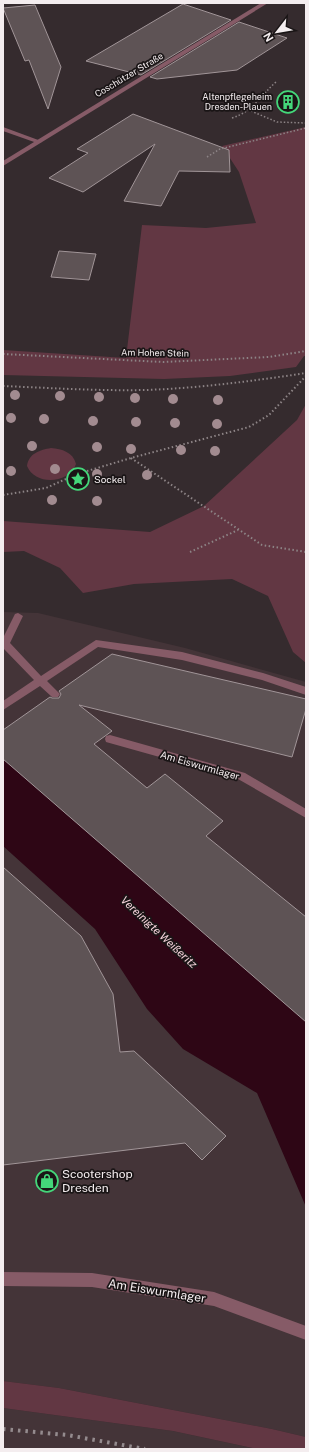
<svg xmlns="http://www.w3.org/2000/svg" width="309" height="1452" font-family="'Public Sans',sans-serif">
<rect width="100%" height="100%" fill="#352b2e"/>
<path fill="#443438" d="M3,612L38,613L185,648L306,682V1437L272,1429L59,1388L3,1381Z
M3,1408L173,1431L257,1449H3Z"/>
<path fill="#623743" d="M306,127V356H304L296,367L230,376L164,379L3,375V350L126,358L142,225L206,228L256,223L239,172L222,146Z
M306,404V663L293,652L268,596L232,579L134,584L83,593L60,568L24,551L3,552V521L150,532L204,506L297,420Z
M51,448C62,449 73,452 76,464C69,484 35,486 27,466C29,453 40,450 51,448Z
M3,1381L59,1388L272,1429L306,1437V1449H257L173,1431L3,1408Z"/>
<path fill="#2e0615" d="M3,759L306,1022V1207L257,1093L183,1049L147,1009L95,929L3,846Z"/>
<path fill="#5e5355" stroke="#a19598" d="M183,4L231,20L141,75L86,61Z
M35,5L61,67L48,109L29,60L25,61L3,8Z
M239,22L287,38L237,70L157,79L150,77Z
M133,114L229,150L230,172L179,171L161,206L124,201L155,144L83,192L49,178L88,153L77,149Z
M59,251L96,254L89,280L51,277Z
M112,654L306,699V709L292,757L79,705L112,731L94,744L147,788L165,774L223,821L206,836L306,917V1022L3,759V730L50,697L52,698H59L61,694L59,691Z
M3,867L81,936L113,994L120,1052L134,1051L226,1136L202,1160L185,1143L3,1165Z"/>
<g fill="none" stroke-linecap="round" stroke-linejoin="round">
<path stroke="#8d8486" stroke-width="1.5" stroke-dasharray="1.5 2" stroke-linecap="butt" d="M304,3L306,4
M251,111L277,122L306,123
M232,118C254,111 260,96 276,82
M207,157L220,149L306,128"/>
<path stroke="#8d8486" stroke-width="2" stroke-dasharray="1.5 2.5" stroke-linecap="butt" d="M3,354L163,362L269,357L306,351
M3,386C51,388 98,391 146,390C200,388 253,381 306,373
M131,458L262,545L306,552
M3,495L46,488L77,474L131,458L249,427L269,415L306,376
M190,552L238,530"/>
<path fill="#865b67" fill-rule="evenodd" d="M18,613L23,616L10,643L41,676L96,640L182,652L263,673L306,687V695L262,680L182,660L98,647L47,681L60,694L58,697H52L40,686L3,710V701L34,680L3,648V638L15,614Z
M110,735L245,773L306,809V818L238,779L106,742L105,739L106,736Z
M3,1272L92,1273L214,1292L306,1326V1340L214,1306L92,1287L3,1286Z"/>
<path fill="#865b67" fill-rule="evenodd" d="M3,127L41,141L42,142L37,143L3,131Z"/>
<path fill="#865b67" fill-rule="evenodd" d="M261,3H268L3,166V161Z"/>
<path stroke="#948b8e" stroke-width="4" stroke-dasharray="2.5 5" stroke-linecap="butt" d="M3,1429L67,1435L145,1449"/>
</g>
<g fill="#a28b90">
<circle cx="15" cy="395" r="5"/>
<circle cx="60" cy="396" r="5"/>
<circle cx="99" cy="397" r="5"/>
<circle cx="135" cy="398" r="5"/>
<circle cx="173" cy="399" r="5"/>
<circle cx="218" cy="400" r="5"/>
<circle cx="11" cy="418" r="5"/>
<circle cx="44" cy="419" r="5"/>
<circle cx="93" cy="421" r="5"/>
<circle cx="136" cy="422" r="5"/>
<circle cx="175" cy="423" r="5"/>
<circle cx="217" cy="424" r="5"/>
<circle cx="32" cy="446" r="5"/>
<circle cx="97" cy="447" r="5"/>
<circle cx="131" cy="449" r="5"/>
<circle cx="181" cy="450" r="5"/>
<circle cx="215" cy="451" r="5"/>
<circle cx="55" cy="469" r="5"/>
<circle cx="11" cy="471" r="5"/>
<circle cx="97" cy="474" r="5"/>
<circle cx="147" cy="475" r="5"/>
<circle cx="52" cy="500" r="5"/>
<circle cx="97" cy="501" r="5"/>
</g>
<defs>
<g id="building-ring" transform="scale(1.15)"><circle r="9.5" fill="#1a1516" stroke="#44d77a" stroke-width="1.5"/><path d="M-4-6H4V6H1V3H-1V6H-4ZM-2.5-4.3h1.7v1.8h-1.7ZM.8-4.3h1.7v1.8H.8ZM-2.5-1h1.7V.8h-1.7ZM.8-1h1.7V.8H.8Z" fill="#44d77a"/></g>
<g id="sight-ring" transform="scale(1.15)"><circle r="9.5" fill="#1a1516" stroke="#44d77a" stroke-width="1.5"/><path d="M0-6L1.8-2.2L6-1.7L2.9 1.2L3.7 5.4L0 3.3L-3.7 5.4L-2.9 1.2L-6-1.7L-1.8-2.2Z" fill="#44d77a"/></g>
<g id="shop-ring" transform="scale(1.15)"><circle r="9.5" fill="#1a1516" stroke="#44d77a" stroke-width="1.5"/><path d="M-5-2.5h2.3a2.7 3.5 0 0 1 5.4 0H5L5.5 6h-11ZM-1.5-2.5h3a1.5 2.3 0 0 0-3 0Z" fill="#44d77a"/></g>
</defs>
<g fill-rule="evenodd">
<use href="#building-ring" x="288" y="102"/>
<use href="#sight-ring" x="78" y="479"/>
<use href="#shop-ring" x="47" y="1181"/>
</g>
<g text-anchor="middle" stroke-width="3.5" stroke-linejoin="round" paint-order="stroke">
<g font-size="9" fill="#f4edef" stroke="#1a1516">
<text transform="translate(129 75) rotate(-31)" y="3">Coschützer Straße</text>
<text transform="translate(155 353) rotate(1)" y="3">Am Hohen Stein</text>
</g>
<g font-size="9" fill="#f4edef" stroke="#1a1516" text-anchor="end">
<text x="272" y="100">Altenpflegeheim<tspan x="272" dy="10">Dresden-Plauen</tspan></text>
</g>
<g font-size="10" fill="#f4edef" stroke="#1a1516" text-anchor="start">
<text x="94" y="483">Sockel</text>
</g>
<g font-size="10" fill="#f4edef" stroke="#1a1516">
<text transform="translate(200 765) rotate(16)" y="4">Am Eiswurmlager</text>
</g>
<g font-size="11" font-style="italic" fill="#f6d4dc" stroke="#1a1516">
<text transform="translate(159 932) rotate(43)" y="4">Vereinigte Weißeritz</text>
</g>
<g font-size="12" fill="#f4edef" stroke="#1a1516" text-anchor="start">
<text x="62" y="1178">Scootershop<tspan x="62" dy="14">Dresden</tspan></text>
</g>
<g font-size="12" fill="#f4edef" stroke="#1a1516">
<text transform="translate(157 1291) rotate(9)" y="4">Am Eiswurmlager</text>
</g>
</g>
<rect width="309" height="1452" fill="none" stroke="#f4edef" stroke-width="8"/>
<g transform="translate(277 32) rotate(239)" stroke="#1a1516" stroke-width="3" paint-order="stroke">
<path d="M0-3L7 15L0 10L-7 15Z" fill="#f4edef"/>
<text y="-6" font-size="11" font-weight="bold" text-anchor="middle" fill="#f4edef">N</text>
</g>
</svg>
